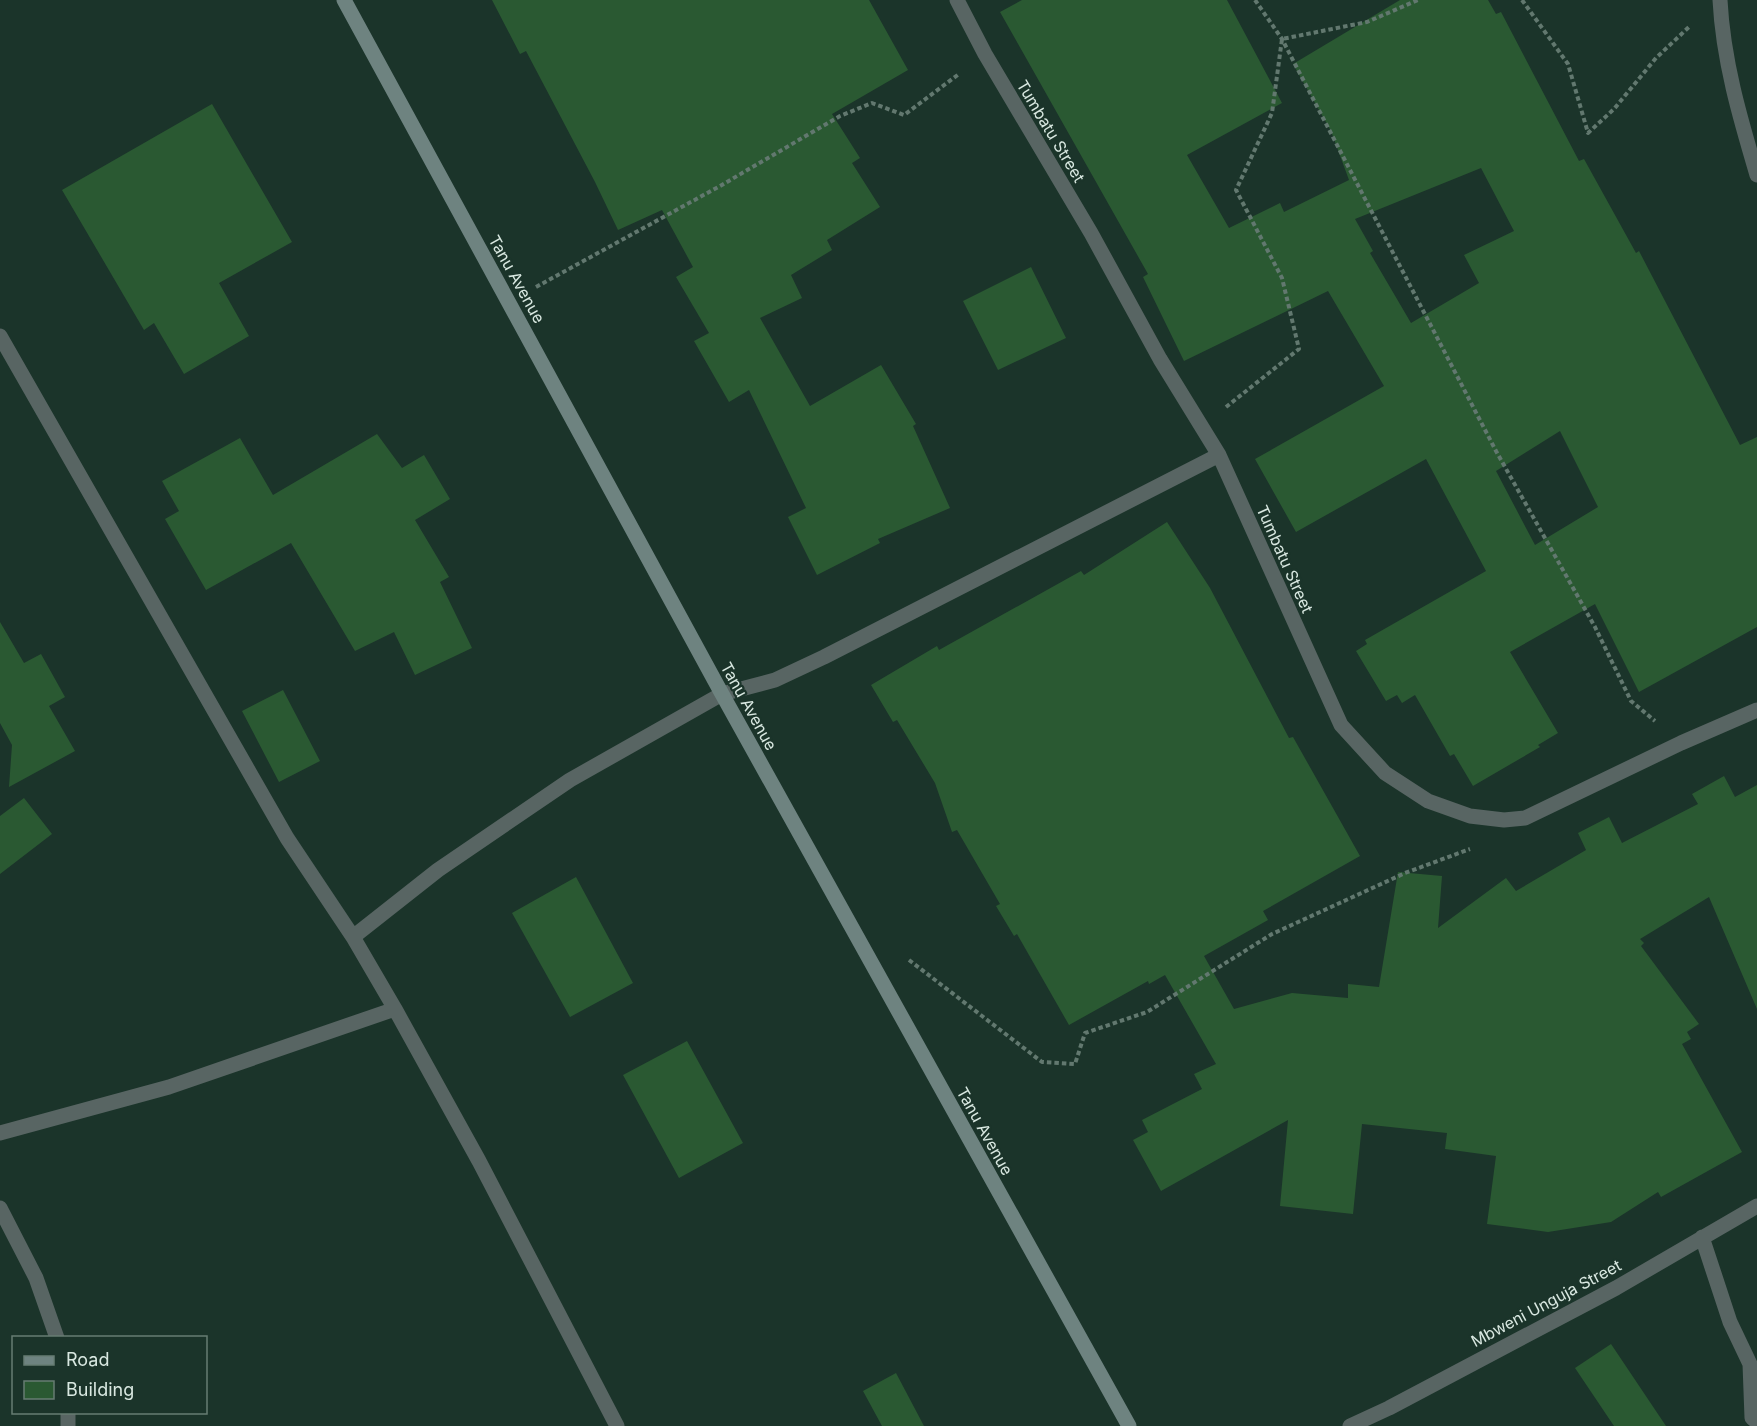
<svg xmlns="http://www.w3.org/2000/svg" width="1757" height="1426" font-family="Inter,sans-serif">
<rect width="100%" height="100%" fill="#1b342a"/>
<path fill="#2a5932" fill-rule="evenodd" d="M492,0H869L908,70L832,114L860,158L852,163L880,207L827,240L832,250L791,275L802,298L760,318L810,406L881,365L916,424L913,426L950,508L878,539L880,543L817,575L788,517L806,508L749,390L729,402L694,341L709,333L676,277L693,267L662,210L618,230L595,182L526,51L520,54Z
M1022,0H1227L1282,103L1187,155L1229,228L1280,203L1284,212L1349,180L1331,131L1293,64L1400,0H1488L1496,14L1501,12L1579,161L1584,159L1636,253L1639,251L1740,445L1757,437V627L1639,692L1595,604L1510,652L1558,733L1538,745L1540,747L1473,786L1454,754L1450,756L1415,695L1402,703L1397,695L1386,701L1356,651L1367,644L1365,640L1486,571L1426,459L1296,532L1255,459L1384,386L1328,291L1184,361L1143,277L1148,274L1000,12ZM1481,168L1514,231L1464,255L1479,283L1411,323L1370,253L1373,251L1355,219ZM1560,431L1598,507L1535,545L1496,471Z
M212,104L292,242L219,283L249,336L184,374L154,323L144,330L62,190Z
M1031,267L1066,338L998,370L963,301Z
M377,434L402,468L424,455L450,499L415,520L449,577L440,582L472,648L415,675L394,632L355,651L291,543L206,590L165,519L179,511L162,481L240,438L273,495Z
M1167,522L1210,588L1289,738L1293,737L1360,856L1263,911L1268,920L1204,956L1234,1009L1292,993L1348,998V984L1379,987L1398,872L1442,876L1438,928L1506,878L1516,891L1586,850L1578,833L1609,817L1622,843L1698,804L1692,794L1724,776L1735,797L1757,785V1009L1709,897L1640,939L1644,943L1641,946L1699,1024L1687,1032L1691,1039L1682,1044L1742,1152L1661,1197L1658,1192L1611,1222L1548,1232L1487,1224L1496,1156L1445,1149L1447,1133L1362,1124L1353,1214L1280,1206L1288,1120L1161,1191L1133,1140L1148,1132L1142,1120L1202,1089L1194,1074L1216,1064L1165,975L1149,984L1148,981L1069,1025L1017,934L1014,936L996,906L1000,904L957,830L952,832L935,783L897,720L893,722L871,685L937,646L939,650L1081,571L1084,575Z
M0,622L24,663L41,654L65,697L49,706L75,751L9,787L12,745L0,723Z
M283,690L320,761L279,782L242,711Z
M24,798L52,834L0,874V816Z
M576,877L633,983L570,1017L512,913Z
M687,1041L743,1143L679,1178L623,1075Z
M1611,1344L1666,1426H1614L1575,1368Z
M896,1373L924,1426H882L863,1391Z"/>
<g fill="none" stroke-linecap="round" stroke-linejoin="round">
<path stroke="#62786f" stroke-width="4" stroke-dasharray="4.5 3" stroke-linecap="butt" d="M1255,0L1282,39L1496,451L1595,627L1631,701L1655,721
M1522,0L1568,64L1588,133L1614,109L1656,58L1690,26
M536,287L720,186L840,116L872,103L904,115L959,74
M1226,407L1299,349L1282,278L1236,190L1272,113L1282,39L1367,22L1418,0
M909,960L1042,1062L1075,1064L1085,1033L1147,1012L1272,934L1405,873L1470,849"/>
<path stroke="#586563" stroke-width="15" d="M957,0L985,54L1091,233L1160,359L1219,455L1341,725L1385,773L1428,801L1470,816L1504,820L1525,818L1681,743L1757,710
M1720,0C1723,60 1740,118 1757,175
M0,336L287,838L353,937L395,1009L479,1161L617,1426
M353,937L438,870L570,780L722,694L775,680L824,657L1219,455
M0,1133L169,1087L395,1009
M0,1208L36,1278L57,1338
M1702,1237L1730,1322L1750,1364L1752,1418L1757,1422
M68,1412V1426
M1350,1426L1389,1408L1616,1288L1757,1206"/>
<path stroke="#6e8380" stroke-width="15" d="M344,0L722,694L1129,1426"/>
</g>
<g text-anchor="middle" stroke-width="4.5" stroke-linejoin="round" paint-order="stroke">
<g font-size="16" fill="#d9e8e1" stroke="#1b342a">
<text transform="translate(1051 131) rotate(59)" y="6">Tumbatu Street</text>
<text transform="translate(517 279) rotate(61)" y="6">Tanu Avenue</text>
<text transform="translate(1285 559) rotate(66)" y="6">Tumbatu Street</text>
<text transform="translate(749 706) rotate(61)" y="6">Tanu Avenue</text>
<text transform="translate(985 1131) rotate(61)" y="6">Tanu Avenue</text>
<text transform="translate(1546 1303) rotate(-28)" y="6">Mbweni Unguja Street</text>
</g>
</g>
<rect x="12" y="1336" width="195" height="78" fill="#1b342a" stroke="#677c73" stroke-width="1.5"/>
<rect x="24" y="1356" width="30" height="9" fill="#6e8380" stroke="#677c73" stroke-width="1.5"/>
<text x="66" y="1366" font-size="18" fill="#d9e8e1">Road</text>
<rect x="24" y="1381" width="30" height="18" fill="#2a5932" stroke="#677c73" stroke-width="1.5"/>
<text x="66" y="1396" font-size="18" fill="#d9e8e1">Building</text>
</svg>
